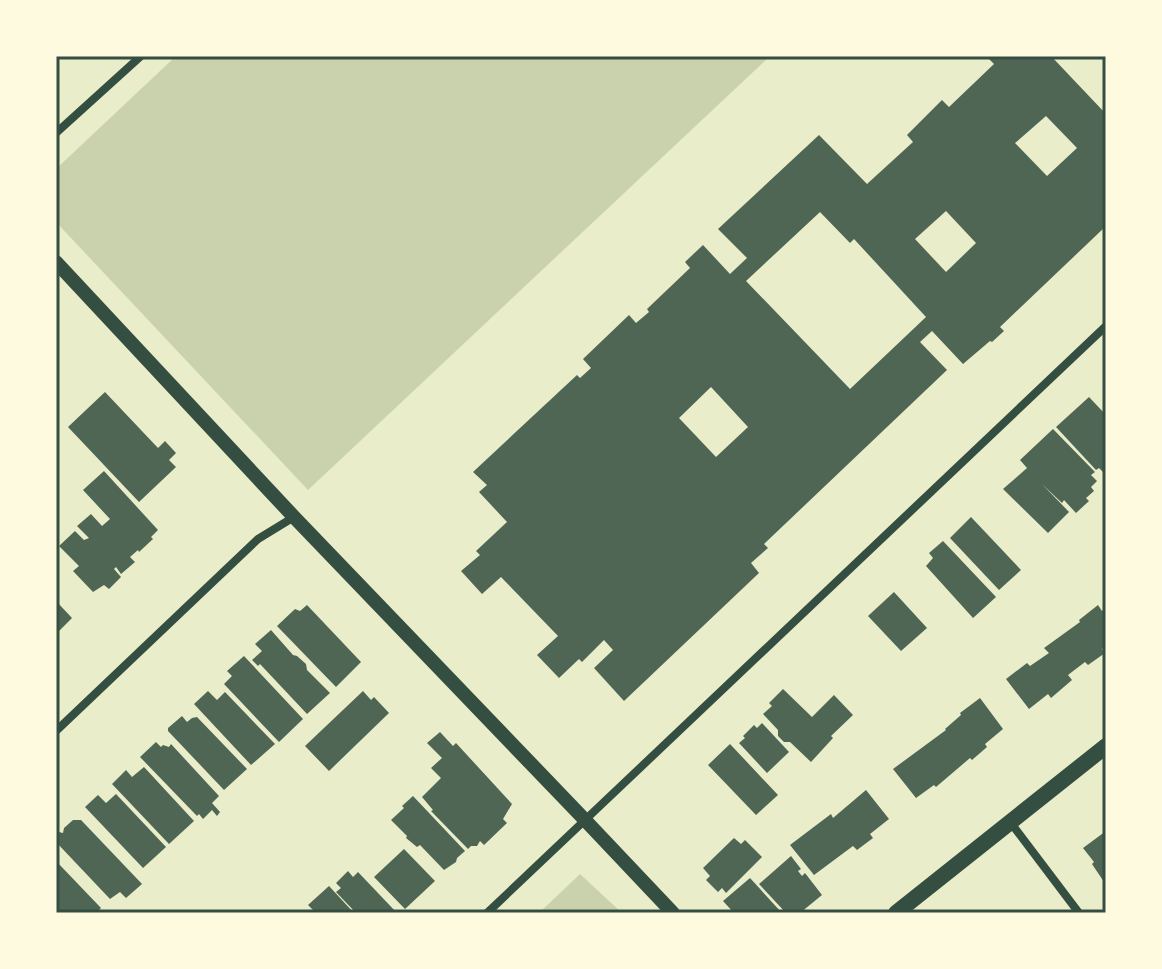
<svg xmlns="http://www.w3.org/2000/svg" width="1162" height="969" font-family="'Exo 2',sans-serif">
<rect width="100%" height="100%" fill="#e9edc9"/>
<path fill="#cad2ad" d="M176,56H770L308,490L56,222V169Z
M580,874L622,913H539Z"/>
<path fill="#4f6655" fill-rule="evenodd" d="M986,56H1051L1106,114V226L1000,327L1004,331L992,342L990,341L963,364L932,331L920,342L947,370L764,544L768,548L751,563L759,573L624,701L594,668L613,650L604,640L582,662L579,659L559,678L537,655L558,636L501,577L482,594L461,571L480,555L476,551L507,522L479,492L487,485L473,472L577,375L580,378L591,368L583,359L629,315L636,323L649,312L647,309L690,268L685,262L703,245L730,274L747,258L718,229L819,135L867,184L913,142L907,135L942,100L949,107L994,64ZM1046,116L1077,148L1047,176L1015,143ZM946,211L976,243L946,272L915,239ZM820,212L850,243L854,239L926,317L850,389L746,281ZM711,387L748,427L716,457L679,418Z
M105,392L158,448L165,441L176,453L169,460L176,467L139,502L68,427Z
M1089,397L1106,415V475L1099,468L1096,470L1056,427Z
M1053,429L1095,472L1091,475L1097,481L1091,487L1094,491L1086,498L1089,501L1076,513L1064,500L1062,503L1042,484L1069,512L1048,533L1003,489L1027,468L1020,460Z
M104,471L158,530L151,537L153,539L139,552L138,550L130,557L135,562L121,574L116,567L114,569L121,577L109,589L104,585L93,592L73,571L79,566L59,546L75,531L84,540L89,538L77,526L91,514L102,526L110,519L83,490Z
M971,517L1021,570L999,590L950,538Z
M943,541L996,597L973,618L926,566L933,558L929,553Z
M894,592L927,628L901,651L868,616Z
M56,601L72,618L59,631L56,627Z
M307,605L361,662L336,687L277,626L295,609L300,611Z
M1098,605L1102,611L1106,608V646L1102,649L1105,653L1088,665L1085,662L1068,675L1072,680L1051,698L1048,694L1029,709L1006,679L1027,663L1030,666L1049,653L1044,648L1080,622L1079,620Z
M271,630L293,655L297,656L306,664L307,670L330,693L307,714L260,664L258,666L252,660L262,651L255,644Z
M244,656L303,719L279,742L224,684L232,676L227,671Z
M783,689L812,717L834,695L853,715L831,736L833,738L811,762L790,742H784L778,736V730L763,714L772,706L769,703Z
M208,691L217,700L225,692L275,744L251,765L194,704Z
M363,691L371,700L374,697L389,713L329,771L305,746Z
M980,698L1003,729L985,744L987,747L972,760L970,758L936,787L934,785L916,798L893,769L946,730L945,729L961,715L960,713Z
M182,716L187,722L192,718L197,717L247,769L224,790L168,731V728Z
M762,723L789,752L767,773L739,743L745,738L743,736L754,725L757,728Z
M440,732L453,746L456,743L512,804L503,819L507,823L484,845L480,841L477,846H471L468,849L431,811L433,810L422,797L441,778L431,768L442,758L427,743Z
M156,742L161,747L163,745L169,747L171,744L219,796L212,803L220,812L217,816L212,810L203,819L199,814L197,816L140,757Z
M730,744L778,795L756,815L708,765Z
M144,767L194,821L169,844L112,784L126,770L132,777Z
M866,790L889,819L870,834L873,838L857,850L853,846L814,875L790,845L831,814L833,818Z
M116,794L166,847L143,868L85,807L98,795L106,803Z
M413,796L465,851L457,858L456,862L444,870L420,845L417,847L406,838L407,836L391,820L404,808L402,806Z
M73,820H81L142,884L126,898L120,892L110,899L56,842V835L59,832L63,833L64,828Z
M1106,831V880L1104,882L1092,864L1094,862L1083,848Z
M734,838L741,844L745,840L762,857L726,893L722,888L718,892L706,880L710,876L703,868Z
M404,849L435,881L405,909L374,877Z
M791,856L801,869L798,871L802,876L805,873L822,895L800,913H786L759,884Z
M56,861L101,908L96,913H59L56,910Z
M348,871L353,877L358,872L397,913H356L336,892L341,888L336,883Z
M750,878L782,913H734L723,901Z
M329,886L354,913H316L308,905Z"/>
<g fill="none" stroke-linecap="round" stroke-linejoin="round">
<path stroke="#344e41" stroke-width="8" d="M56,133L141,56
M56,731L258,539L294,517
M1011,823L1079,913
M487,913L1106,326"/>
<path stroke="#344e41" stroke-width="14" d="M56,262L294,517L585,820L673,913"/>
<path stroke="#344e41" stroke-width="16" d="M896,913L1106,746"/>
</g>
<rect width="1162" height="969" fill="none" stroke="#fefae0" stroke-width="116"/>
<rect x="58" y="58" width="1046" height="853" fill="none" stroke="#344e41" stroke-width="3"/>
</svg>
